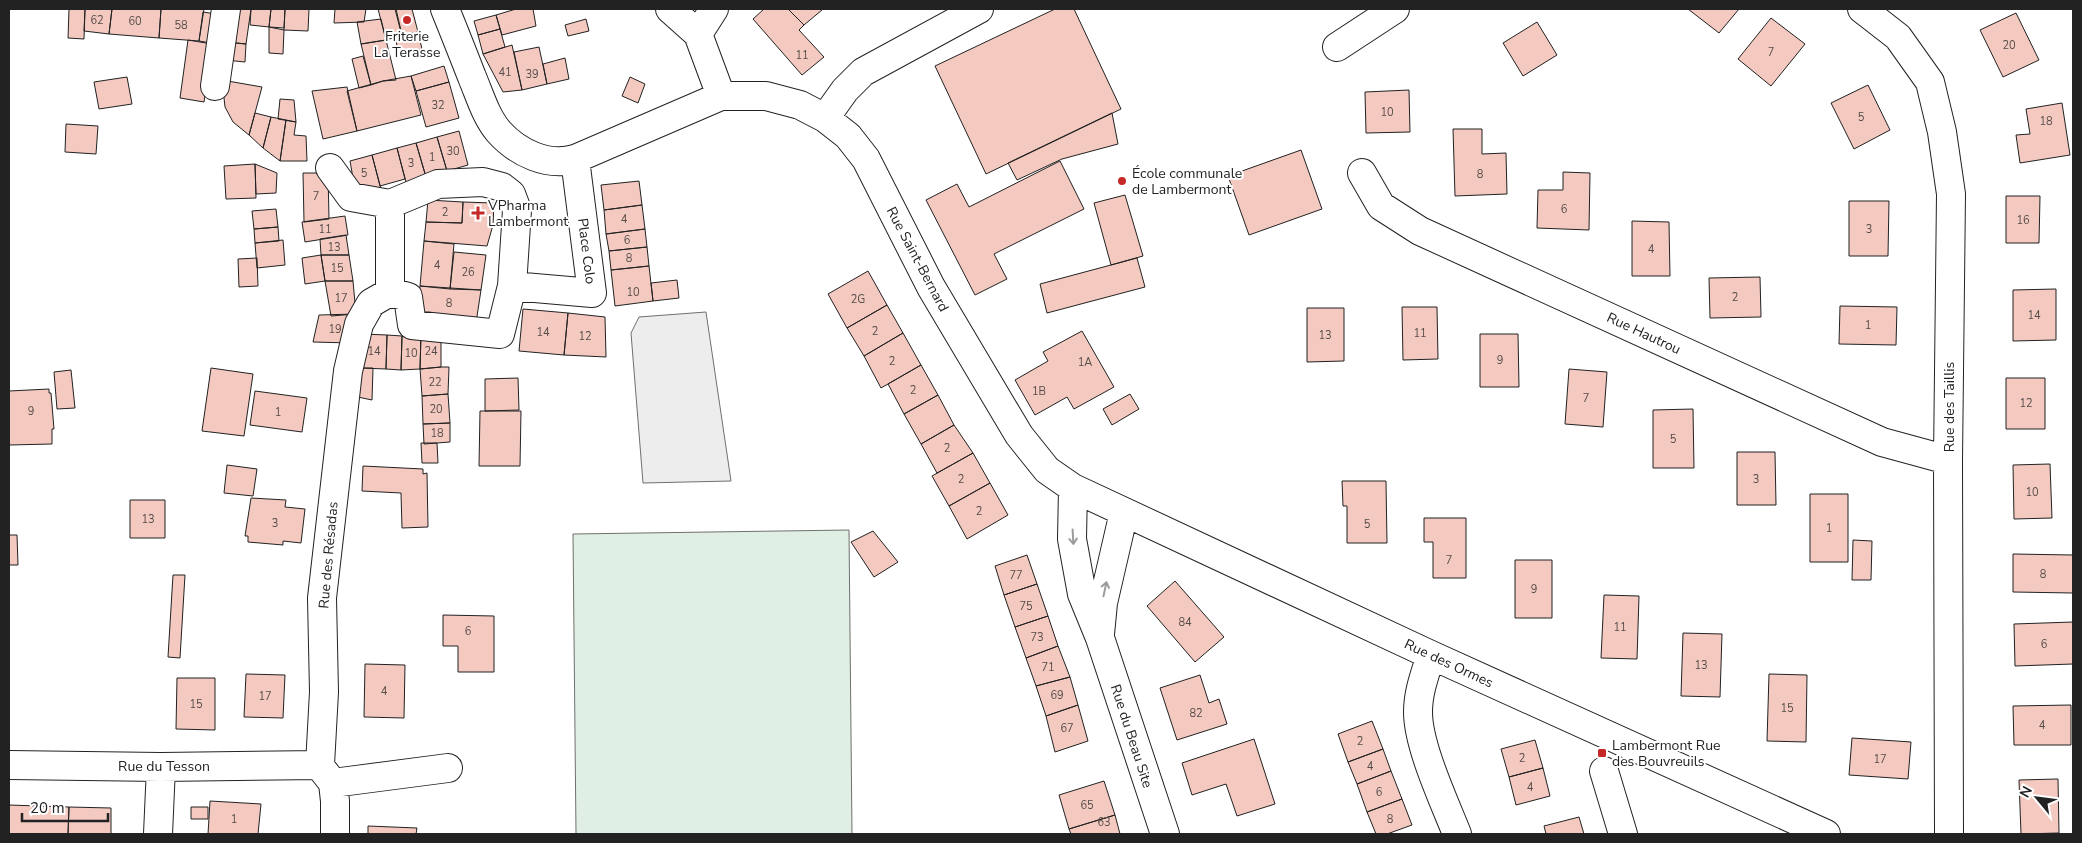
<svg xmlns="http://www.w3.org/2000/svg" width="2082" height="843" font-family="'Nunito Sans',sans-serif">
<rect width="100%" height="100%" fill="#fff"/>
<path fill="#e0efe3" stroke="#6f6f6f" d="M849,530L852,834H576L573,534Z"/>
<path fill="#ededed" stroke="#6f6f6f" d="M706,312L731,481L643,483L631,333L639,317Z"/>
<path fill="#f3c9c0" stroke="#222" d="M69,9H85L84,39L68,38Z
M85,9H112L109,34L84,31Z
M112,9H161L159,38L109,34Z
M161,9H204L199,41L159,38Z
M233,9H251L246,44L226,42Z
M251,9H271L269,27L250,25Z
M271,9H285L284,28L269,27Z
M285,9H309L308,31L284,30Z
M335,9H366L364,22L334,23Z
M378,9H396L402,35L386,40Z
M395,9H412L418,32L402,36Z
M516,9H533L536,26L502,35L496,15Z
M764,9H788L804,25L799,30L824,57L802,75L753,19Z
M788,9H822V10L804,25Z
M1055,9H1074L1121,109L986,174L935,66Z
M1688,9H1739L1719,33Z
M203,12L216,14L211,43L199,41Z
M2016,13L2039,60L2003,77L1980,30Z
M496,15L500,29L478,35L474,21Z
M1771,18L1805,44L1771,86L1738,59Z
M381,19L386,40L361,44L357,22Z
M586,19L589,31L568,36L565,25Z
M1537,22L1557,55L1523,76L1503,43Z
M269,27L284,30L283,54L269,53Z
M500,29L505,47L483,54L478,35Z
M418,32L422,49L399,54L395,37Z
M188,40L212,44L204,102L180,98Z
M386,40L396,80L383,81L371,85L361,44Z
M226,42L246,44L245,62L225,60Z
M512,45L522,90L503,92L483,54Z
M539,47L547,84L522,90L514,52Z
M363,56L371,85L359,88L352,59Z
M565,58L569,79L547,84L543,64Z
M444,66L449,82L416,91L411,76Z
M411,76L421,115L357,131L347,91L383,81Z
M127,77L132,104L99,109L94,82Z
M630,77L645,84L638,103L622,96Z
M222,80L262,87L249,135L233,122L225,107Z
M449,82L459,118L426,127L416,91Z
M1868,85L1890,130L1854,149L1831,103Z
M347,87L357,131L323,139L312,91Z
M1409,90L1410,132L1366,133L1365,92Z
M280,99L294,100L296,122L278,119Z
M2062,103L2070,155L2020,163L2016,135L2030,134L2026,109Z
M255,113L271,117L263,148L249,135Z
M1112,113L1118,144L1062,159L1017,180L1008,163Z
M271,117L286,120L280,161L263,148Z
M286,120L296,122L294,135L306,136L307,161H280Z
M66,124L98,126L96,154L65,152Z
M1453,129H1482V154L1506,153L1507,194L1455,196Z
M459,131L468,165L447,171L437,137Z
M437,137L447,171L426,177L416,143Z
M416,143L426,177L406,182L397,148Z
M397,148L405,179L380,186L372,155Z
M1301,150L1322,209L1249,235L1228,176Z
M372,155L381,189L356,195L350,161Z
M1060,161L1084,209L994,254L1007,279L975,295L926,200L957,184L969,207Z
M255,164L277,173L276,193L256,194Z
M255,164L256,198L226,199L224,166Z
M1563,172L1590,173L1589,230L1537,228L1538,190H1563Z
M303,173H328L329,219L304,222Z
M639,181L642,205L604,210L601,185Z
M1125,195L1143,256L1111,265L1094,203Z
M2006,196H2040L2039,243H2006Z
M428,200L463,202L462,223L426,222Z
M1849,201H1889L1888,256H1849Z
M463,202L494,203L493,225L487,246L424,241L426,222L462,223Z
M642,205L645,229L606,234L604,210Z
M276,209L278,227L254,229L252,211Z
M345,216L348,235L305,242L302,222Z
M1632,221L1669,222L1670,276H1632Z
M278,227L279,241L255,243L254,229Z
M645,229L647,247L609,251L606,234Z
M346,235L349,255H321L320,239Z
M283,240L285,265L257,268L255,243Z
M424,241L454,244L450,289L420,286Z
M647,247L649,266L611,270L609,251Z
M454,252L486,255L481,290L450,289Z
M321,255H349L353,281H325Z
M321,255L325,281L305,284L302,258Z
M257,258L258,286L239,287L238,259Z
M1137,258L1145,287L1047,313L1040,284Z
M649,266L653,301L615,306L611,270Z
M868,271L887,305L847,328L828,294Z
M1760,277L1761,317L1710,318L1709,278Z
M677,280L679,298L653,301L651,283Z
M325,281H353L356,314L331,316Z
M420,286L481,290L476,323L417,316Z
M2056,289V340L2013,341V290Z
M887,305L903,333L864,356L847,328Z
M1840,306L1897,307L1896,345L1839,344Z
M1402,307H1437L1438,359L1403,360Z
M1307,308H1344V361L1307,362Z
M523,309L568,313L564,355L519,351Z
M568,313L605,317L606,357L564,355Z
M356,314L351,343L313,342L319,315Z
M1082,331L1114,387L1074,409L1067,397L1035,415L1015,380L1048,361L1043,352Z
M903,333L921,365L881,388L864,356Z
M363,334L387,335L386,369L361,368Z
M421,334H441V367L420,369Z
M421,334L420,369L401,370L402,336Z
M1480,334H1518L1519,387H1480Z
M387,335L402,336L401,370L386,369Z
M921,365L938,395L904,414L888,384Z
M441,367H449L448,394L422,396L420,369Z
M211,368L253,374L244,436L202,431Z
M357,368H373L372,400L353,396Z
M1569,369L1607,372L1603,427L1565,424Z
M71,370L75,408L57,409L54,372Z
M518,378L519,410L485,411V379Z
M2006,378H2045V429H2006Z
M49,389V393H51L54,429H52V444L9,445V391Z
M255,391L307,398L302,432L250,425Z
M448,394L450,423L423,424L422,396Z
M1130,394L1139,409L1112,425L1103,409Z
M938,395L954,425L921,444L904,414Z
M1693,409L1694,468H1653V410Z
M480,411H521L520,466H479Z
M450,423V442L424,444L423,424Z
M954,425L973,453L937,473L921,444Z
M421,443H437L438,463H422Z
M1737,452H1775L1776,505H1737Z
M973,453L990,483L949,506L932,476Z
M2050,464L2052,518L2014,519L2013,465Z
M227,465L257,469L253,496L224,493Z
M363,466L423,469V474L427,473L428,527L402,528L401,493L362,491Z
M1342,481H1386L1387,543H1347V506H1343Z
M990,483L1008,515L967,539L949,506Z
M1810,494H1848V562H1810Z
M251,498L286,500L285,507L305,509L301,543L283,541V545L248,542V536H245Z
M130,500H165V538H130Z
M1424,518H1466V578H1433V542H1424Z
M873,531L898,562L874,577L851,542Z
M9,535H17L18,565H9Z
M1853,540L1872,541L1871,580H1852Z
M2013,554L2073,555V593L2013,592Z
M1027,555L1037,584L1004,595L995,566Z
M1515,560H1552V618H1515Z
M173,575H185L180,658L168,657Z
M1175,581L1224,637L1195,662L1147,606Z
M1037,584L1048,616L1015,627L1004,595Z
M1604,595L1639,596L1637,659L1601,658Z
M443,615L494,616V672H458V646H443Z
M1048,616L1058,646L1026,658L1015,627Z
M2073,622V664L2015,666L2014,624Z
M1683,633L1722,634L1720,697L1681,696Z
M1058,646L1070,677L1036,686L1026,658Z
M365,664L405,665L404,718L364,717Z
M246,674L285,675L283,718L244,717Z
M1769,674L1807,675L1806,742L1767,741Z
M1200,675L1209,703L1219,699L1227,724L1177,740L1160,688Z
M1070,677L1078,705L1046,716L1036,686Z
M177,678H215V730L176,729Z
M1078,705L1088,741L1055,752L1046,716Z
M2071,705V745H2014L2013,706Z
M1372,721L1383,749L1348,762L1338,734Z
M1852,738L1911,742L1908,779L1849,775Z
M1254,739L1275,804L1237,816L1226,784L1192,795L1182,763Z
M1535,740L1543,768L1509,777L1501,749Z
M1383,749L1391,771L1357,784L1348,762Z
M1543,768L1550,796L1516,805L1509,777Z
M1391,771L1402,799L1367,812L1357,784Z
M2058,779L2059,833L2021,834L2019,780Z
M1104,781L1115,815L1069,829L1059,795Z
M1402,799L1412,825L1387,834H1376L1367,812Z
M210,801L261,804L258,834H208Z
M9,805L69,807L68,834H9Z
M69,807L111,808V834H68Z
M191,807H208V819H191Z
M1115,815L1120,834H1071L1069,829Z
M1579,817L1584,834H1546L1544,826Z
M368,826L417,828L416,834H368Z"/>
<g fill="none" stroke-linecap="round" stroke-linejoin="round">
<g stroke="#222" stroke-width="30">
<path id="minor" d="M445,9C454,31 463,54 472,77C480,96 486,117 499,132C518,153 548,167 575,159L721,96H766L800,105L825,118L848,136L866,159L931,287L1019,435L1047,470L1073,488L1431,655L1826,834
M670,9L698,34L721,96
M1862,9L1898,37L1930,82L1942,132L1951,194L1948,460L1949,834
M698,34L714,9
M1337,47L1395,9
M215,86L226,9
M825,118L845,90L863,72L979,9
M330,168L351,197L390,204L438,184L483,182L502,187L511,194L517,210L512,286L592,293L575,159
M1362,173L1381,206L1420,231L1882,442L1948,460
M390,292V204
M1073,488L1072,539L1082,594L1100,638L1165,834
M1100,634L1103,603L1124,512
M1431,655C1425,674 1418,692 1418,712C1418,746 1444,801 1457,834
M9,765L161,767L320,765
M320,765L324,692L322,598L348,371L359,324L371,303L390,292L408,297L412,325L500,334L512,286
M322,769L333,783L335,801V834
M1604,771L1623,834
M333,783L448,768
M158,834L161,767"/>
</g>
<use href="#minor" stroke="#fff" stroke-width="28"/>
</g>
<defs><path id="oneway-shaft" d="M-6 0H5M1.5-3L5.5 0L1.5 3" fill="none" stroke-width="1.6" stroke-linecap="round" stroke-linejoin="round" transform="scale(1.25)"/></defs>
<g stroke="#9c9c9c">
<use href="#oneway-shaft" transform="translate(1073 537) rotate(87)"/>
<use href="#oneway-shaft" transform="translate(1105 589) rotate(-78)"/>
</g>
<g fill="#c62828" stroke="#fff" stroke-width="2">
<circle cx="407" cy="20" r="5"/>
<circle cx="1122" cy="181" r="5"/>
<path d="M475.5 205.5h5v5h5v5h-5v5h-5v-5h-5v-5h5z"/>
<rect x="1597" y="748" width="10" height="10" rx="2.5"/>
</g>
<g text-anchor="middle" stroke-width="4" stroke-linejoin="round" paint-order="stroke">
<g font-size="11" fill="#564c4a">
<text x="97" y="24">62</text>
<text x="135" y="25">60</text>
<text x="181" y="29">58</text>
<text x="2009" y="49">20</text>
<text x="1771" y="56">7</text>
<text x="802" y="59">11</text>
<text x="505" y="76">41</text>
<text x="532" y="78">39</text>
<text x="438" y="109">32</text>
<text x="1387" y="116">10</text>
<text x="1861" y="121">5</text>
<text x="2046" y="125">18</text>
<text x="453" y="155">30</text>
<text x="432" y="161">1</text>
<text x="411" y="167">3</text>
<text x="364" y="177">5</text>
<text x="1480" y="178">8</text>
<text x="316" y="200">7</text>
<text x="1564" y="213">6</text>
<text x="445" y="216">2</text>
<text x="624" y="223">4</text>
<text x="2023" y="224">16</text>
<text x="325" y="233">11</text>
<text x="1869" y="233">3</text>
<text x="627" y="244">6</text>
<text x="334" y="251">13</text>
<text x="1651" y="253">4</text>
<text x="629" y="262">8</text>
<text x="437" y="269">4</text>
<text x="337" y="272">15</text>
<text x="468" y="276">26</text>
<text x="633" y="296">10</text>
<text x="1735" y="301">2</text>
<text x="341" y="302">17</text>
<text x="858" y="303">2G</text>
<text x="449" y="307">8</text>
<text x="2034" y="319">14</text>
<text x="1868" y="329">1</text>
<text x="335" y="333">19</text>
<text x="875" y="335">2</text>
<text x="543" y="336">14</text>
<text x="1420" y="337">11</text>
<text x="1325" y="339">13</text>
<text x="585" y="340">12</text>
<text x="374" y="355">14</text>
<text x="431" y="355">24</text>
<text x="411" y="357">10</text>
<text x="1500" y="364">9</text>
<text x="892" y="365">2</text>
<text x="1085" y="366">1A</text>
<text x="435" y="386">22</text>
<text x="913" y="394">2</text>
<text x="1039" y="395">1B</text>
<text x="1586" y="402">7</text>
<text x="2026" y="407">12</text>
<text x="436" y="413">20</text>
<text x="31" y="415">9</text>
<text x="278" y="416">1</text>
<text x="437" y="437">18</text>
<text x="1673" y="443">5</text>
<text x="947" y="452">2</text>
<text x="961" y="483">2</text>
<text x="1756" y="483">3</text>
<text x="2032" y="496">10</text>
<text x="979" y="515">2</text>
<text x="148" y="523">13</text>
<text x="275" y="527">3</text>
<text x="1367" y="528">5</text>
<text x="1829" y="532">1</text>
<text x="1449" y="564">7</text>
<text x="2043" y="578">8</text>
<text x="1016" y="579">77</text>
<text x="1534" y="593">9</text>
<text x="1026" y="610">75</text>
<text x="1185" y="626">84</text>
<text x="1620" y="631">11</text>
<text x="468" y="635">6</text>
<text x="1037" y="641">73</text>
<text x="2044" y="648">6</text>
<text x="1701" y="669">13</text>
<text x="1048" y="671">71</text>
<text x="384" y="695">4</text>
<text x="1057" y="699">69</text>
<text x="265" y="700">17</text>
<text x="196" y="708">15</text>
<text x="1787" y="712">15</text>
<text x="1196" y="717">82</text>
<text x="2042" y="729">4</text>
<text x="1067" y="732">67</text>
<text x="1360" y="745">2</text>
<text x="1522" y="762">2</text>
<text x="1880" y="763">17</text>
<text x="1370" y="770">4</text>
<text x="1530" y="791">4</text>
<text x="1379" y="796">6</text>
<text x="1087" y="809">65</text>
<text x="234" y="823">1</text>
<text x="1390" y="823">8</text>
<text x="1104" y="826">63</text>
</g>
<g font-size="14" fill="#222" stroke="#fff" text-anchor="start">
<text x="407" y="41" text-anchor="middle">Friterie<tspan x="407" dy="16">La Terasse</tspan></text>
<text x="1132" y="178">École communale<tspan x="1132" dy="16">de Lambermont</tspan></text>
<text x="488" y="210">VPharma<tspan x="488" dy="16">Lambermont</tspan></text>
<text x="1612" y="750">Lambermont Rue<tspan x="1612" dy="16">des Bouvreuils</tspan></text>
</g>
<g font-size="14" fill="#222" stroke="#fff">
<text transform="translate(587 251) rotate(83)" y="5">Place Colo</text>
<text transform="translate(918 259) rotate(62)" y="5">Rue Saint-Bernard</text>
<text transform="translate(1644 333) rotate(25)" y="5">Rue Hautrou</text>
<text transform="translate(1949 407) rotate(-90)" y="5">Rue des Taillis</text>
<text transform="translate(328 555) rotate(-85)" y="5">Rue des Résadas</text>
<text transform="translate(1449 663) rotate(25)" y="5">Rue des Ormes</text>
<text transform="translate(1132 736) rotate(72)" y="5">Rue du Beau Site</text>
<text x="164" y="771">Rue du Tesson</text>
</g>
</g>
<rect width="2082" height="843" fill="none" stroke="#222222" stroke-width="20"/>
<g transform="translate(2037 798) rotate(299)" stroke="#ffffff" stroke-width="4" paint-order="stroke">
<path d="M0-4L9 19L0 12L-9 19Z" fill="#222222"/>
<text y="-8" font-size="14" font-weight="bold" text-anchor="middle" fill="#222222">N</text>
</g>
<path d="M22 813v8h86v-8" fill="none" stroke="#222222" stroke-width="2.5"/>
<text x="30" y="813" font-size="15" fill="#222222" stroke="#ffffff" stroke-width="4" paint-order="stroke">20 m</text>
</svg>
